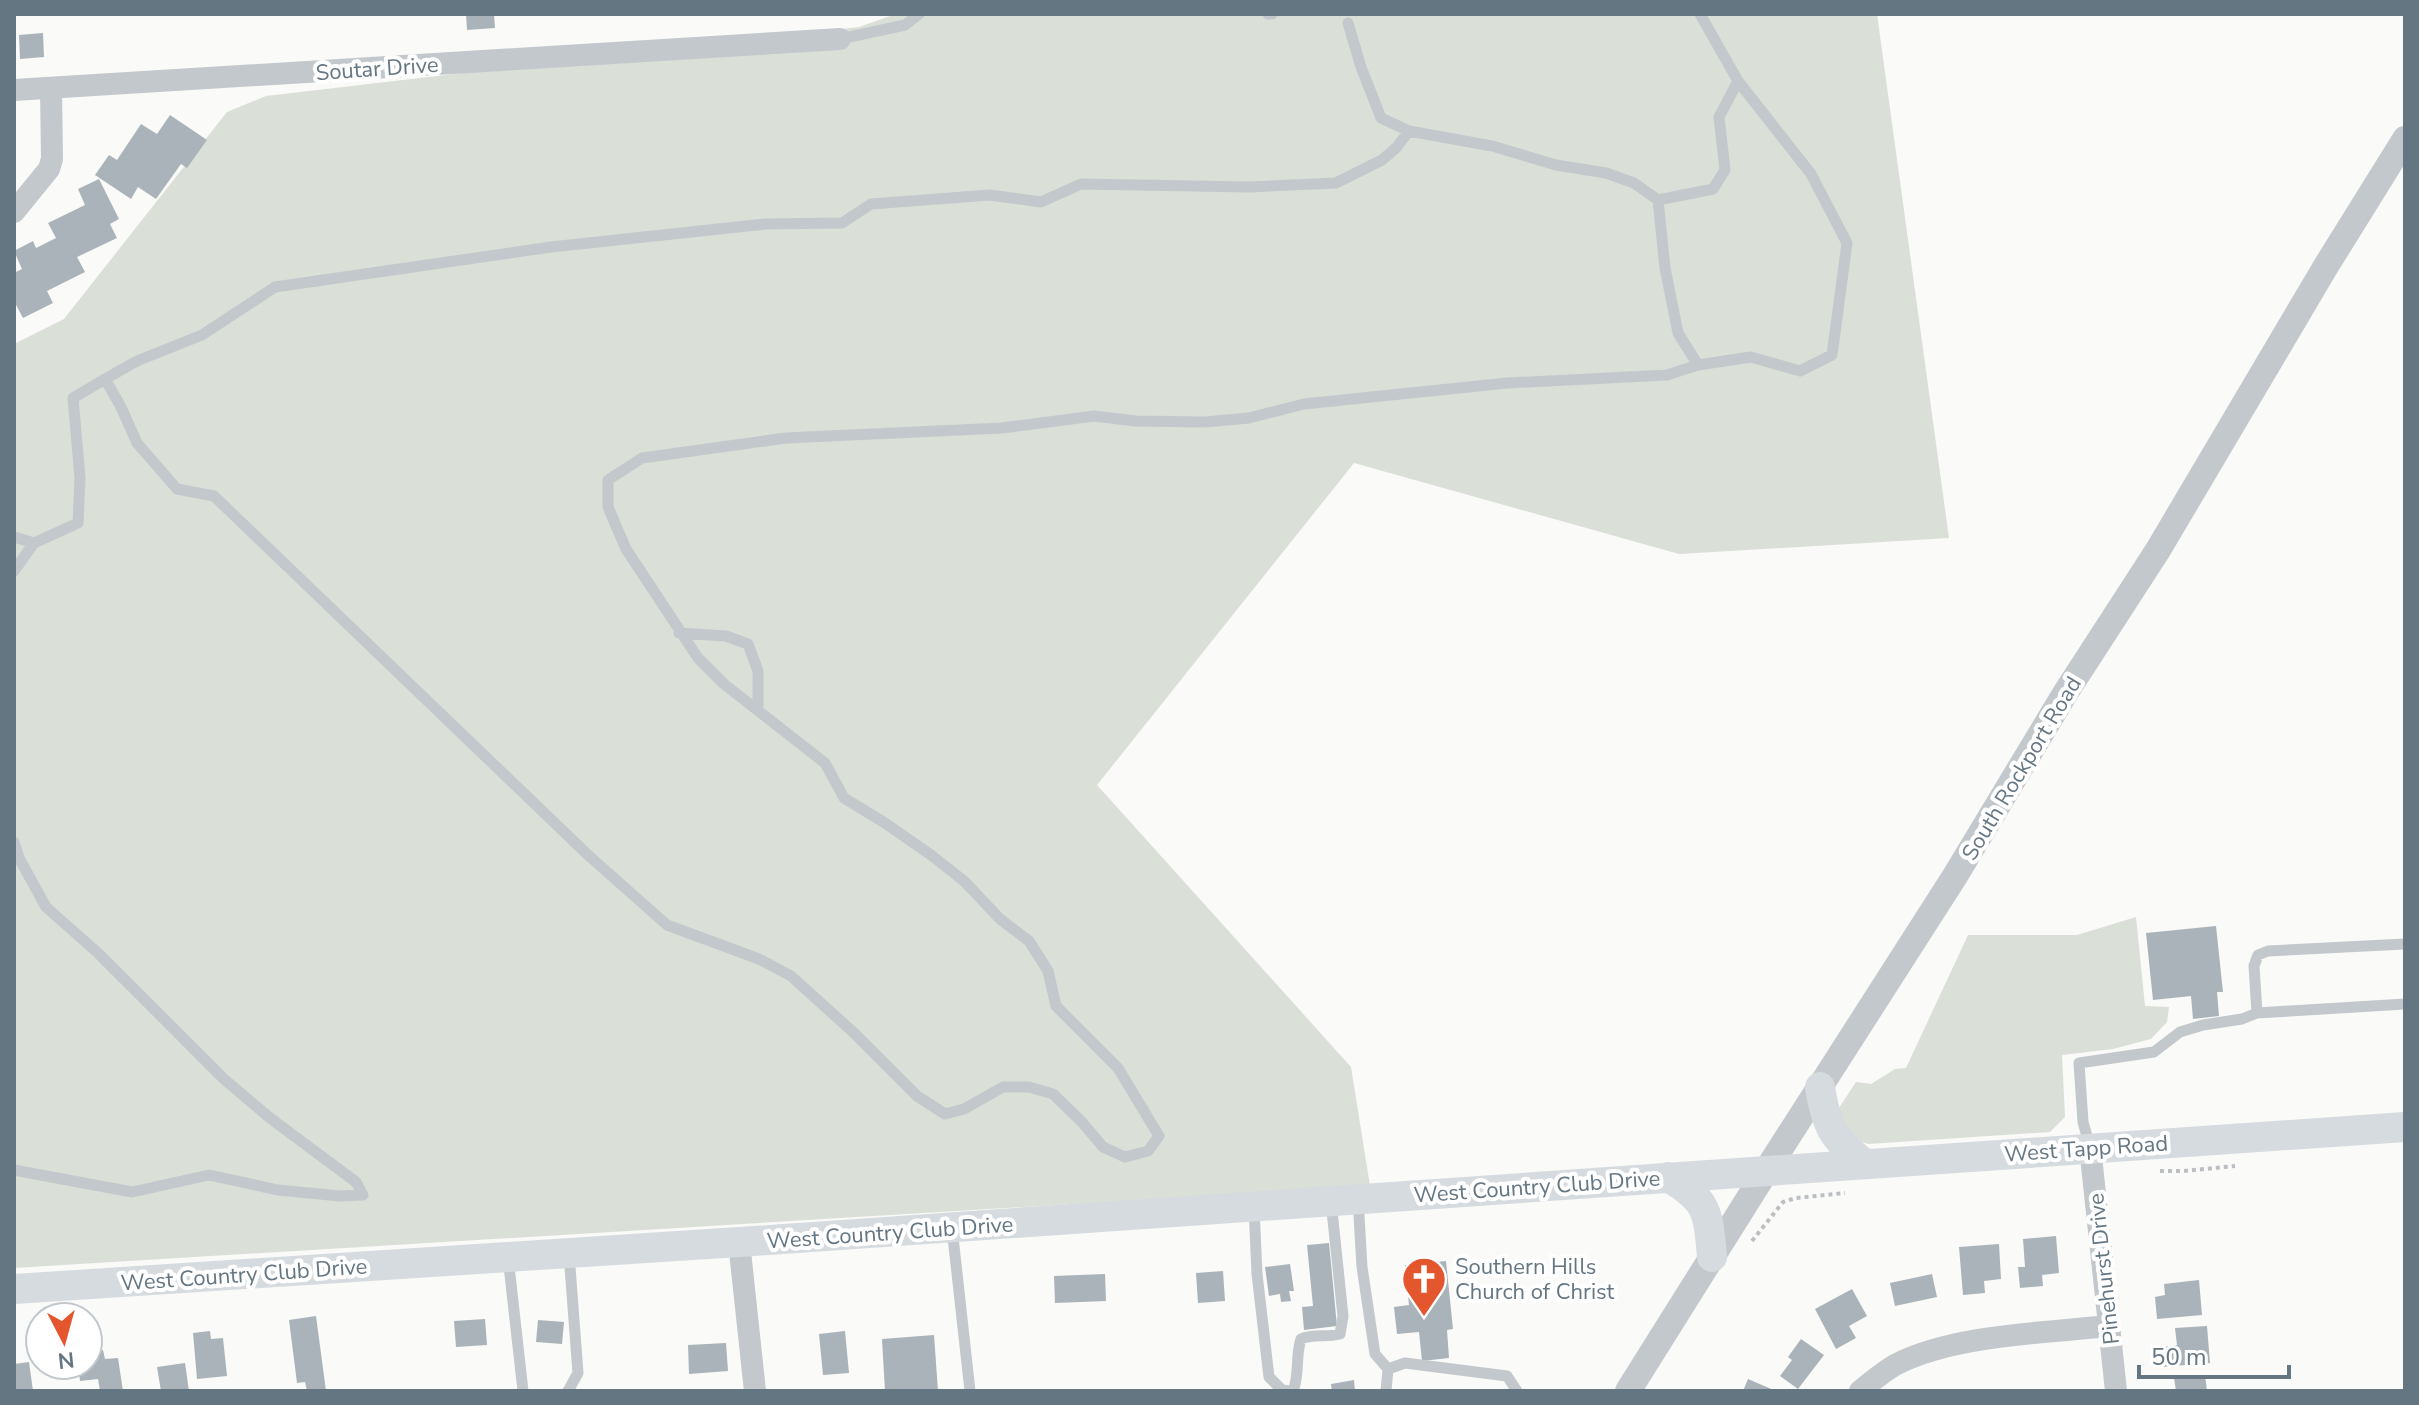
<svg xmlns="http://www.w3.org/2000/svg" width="2419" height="1405" font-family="'Nunito Sans',sans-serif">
<rect width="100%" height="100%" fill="#fafaf8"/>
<path fill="#dadfd7" d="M896,14H1877L1949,538L1679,554L1354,463L1097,785L1351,1067L1370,1186L14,1268V344L64,319L227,112L266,96L859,27Z
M2136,917L2145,1006L2169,1007L2167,1022L2151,1039L2113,1049L2062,1055L2065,1117L2050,1132L1868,1144L1851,1138L1837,1111L1856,1082L1871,1084L1895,1069L1906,1068L1968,935H2077Z"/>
<path fill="#aab3b9" d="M466,14H494L495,28L467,30Z
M43,33L44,57L20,59L19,35Z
M170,115L207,140L187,168L181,164L156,199L138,187L131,199L95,175L109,155L117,160L141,124L157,134Z
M99,179L119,219L110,224L117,238L77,257L85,272L47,291L53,303L23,318L14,301V273L22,269L14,251L33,241L36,248L56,238L48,223L85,205L78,189Z
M2216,926L2223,992H2217L2219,1016L2193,1019L2191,996L2153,1000L2146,933Z
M2056,1236L2059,1273L2042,1275L2043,1286L2020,1288L2018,1267H2025L2023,1239Z
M1329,1243L1337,1326L1304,1330L1302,1307L1313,1306L1307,1245Z
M1999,1244L2001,1279L1984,1281L1985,1293L1963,1295L1959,1247Z
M1446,1261L1453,1329L1447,1330L1449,1358L1422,1361L1419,1332L1397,1334L1394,1307L1409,1305L1405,1265Z
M1290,1264L1294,1291H1289L1291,1301L1281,1302L1280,1294L1269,1296L1265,1267Z
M1223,1271L1225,1301L1198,1303L1196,1273Z
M1105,1274L1106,1301L1055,1303L1054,1276Z
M1932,1274L1937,1297L1895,1306L1890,1283Z
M2199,1280L2202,1315L2157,1319L2155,1297L2165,1295L2164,1284Z
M1852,1289L1867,1316L1849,1326L1856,1338L1836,1349L1815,1309Z
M316,1316L326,1391H307L305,1382L297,1383L289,1320Z
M485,1319L487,1345L456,1347L454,1321Z
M538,1320L564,1322L562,1344L536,1342Z
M2207,1326L2210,1363L2161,1367L2160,1347L2177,1345L2175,1328Z
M210,1331L211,1339L223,1338L227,1376L197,1379L193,1333Z
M845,1331L849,1373L823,1375L819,1334Z
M934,1335L938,1391H885L882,1339Z
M1801,1339L1824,1355L1798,1389L1780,1376L1792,1360L1788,1357Z
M726,1343L728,1371L689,1374L688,1345Z
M103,1350L105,1359L118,1358L123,1391H100L98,1379L80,1381L78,1365H88V1352Z
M29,1362L33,1391H14V1364Z
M185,1363L189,1391H161L157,1367Z
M2205,1375L2207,1391H2176L2174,1378Z
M1748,1379L1776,1391H1743Z
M1354,1380L1355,1391H1332L1331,1384Z"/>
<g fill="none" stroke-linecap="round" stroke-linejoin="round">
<path stroke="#bbbfc2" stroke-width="4" stroke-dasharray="4 4" stroke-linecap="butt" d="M2160,1171H2184L2235,1166
M1752,1241L1783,1202L1796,1198L1845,1193"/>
<path stroke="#c3c8cc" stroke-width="11" d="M1268,14H1272
M1700,14L1738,81
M1348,23L1361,67L1381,118L1409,131L1492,146L1556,165L1606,173L1634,183L1658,200L1713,189L1725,170L1719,117L1738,81L1811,174L1847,243L1832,355L1800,371L1751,357L1698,365L1667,375L1507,383L1304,404L1249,418L1205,422L1135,421L1094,416L1002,428L786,438L642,458L608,480V507L626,549L698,658L724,684L825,763L844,798L885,823L931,855L964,881L1000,919L1029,941L1048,971L1056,1006L1118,1068L1159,1136L1148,1151L1125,1157L1103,1147L1081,1121L1053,1094L1029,1087H1003L964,1109L945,1114L917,1096L853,1032L791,976L759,959L667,925L588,855L214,496L177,489L137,443L121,407L105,379L137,361L202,335L275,287L551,247L765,224L842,223L871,204L990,195L1041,202L1081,184L1248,187L1336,183L1382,160L1396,148L1409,131
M840,39L905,25L919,14
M1658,200L1665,268L1678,333L1698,365
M14,537L34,543
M14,571L34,543L78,523L80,478L73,398L105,379
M679,633L726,636L748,644L758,671V710
M14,842L19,858L46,907L98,953L224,1079L270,1118L356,1182L363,1195L340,1196L278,1190L209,1175L132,1192L14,1170
M2257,1013L2254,966L2258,955L2268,951L2405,944
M2090,1147L2083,1122L2079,1063L2154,1052L2180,1032L2203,1025L2242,1019L2257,1013L2405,1004
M1358,1199L1362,1267L1375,1354L1388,1369
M1254,1207L1257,1274L1269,1377L1282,1390L1290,1391
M952,1228L970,1391
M508,1257L523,1391
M568,1391L578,1373L569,1254
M1293,1391C1300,1374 1295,1357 1301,1339C1315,1333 1325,1338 1340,1334L1343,1316L1331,1201
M1386,1391L1388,1369L1405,1363L1507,1376L1517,1391"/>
<path stroke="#c3c8cc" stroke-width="22" d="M14,90L840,39
M14,212L49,169L52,159L51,88
M2090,1147L2116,1391
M739,1242L755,1391
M1860,1391C1871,1382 1883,1372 1895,1365C1952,1335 2044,1333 2109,1326"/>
<path stroke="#c3c8cc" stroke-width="26" d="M1628,1391L1766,1171L1955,876L2066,692L2158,550L2326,266L2405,139"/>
<path stroke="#d6dbdf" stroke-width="30" d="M1820,1087C1826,1126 1833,1139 1865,1164
M1668,1177C1709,1201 1708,1213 1712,1257
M14,1289L739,1242L2405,1127"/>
</g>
<defs>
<g id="church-pin" transform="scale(2.3)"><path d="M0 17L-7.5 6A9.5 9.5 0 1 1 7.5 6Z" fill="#e4572e" stroke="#fff"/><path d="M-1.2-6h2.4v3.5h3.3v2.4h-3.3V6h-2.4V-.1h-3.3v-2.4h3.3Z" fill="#fff"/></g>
</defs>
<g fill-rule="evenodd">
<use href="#church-pin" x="1424" y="1279"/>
</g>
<g text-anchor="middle" stroke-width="8" stroke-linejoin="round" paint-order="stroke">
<g font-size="22" fill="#657683" stroke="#fff">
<text transform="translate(377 68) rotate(-4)" y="8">Soutar Drive</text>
<text transform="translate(2021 768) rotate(-59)" y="8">South Rockport Road</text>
<text transform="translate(2086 1148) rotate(-4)" y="8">West Tapp Road</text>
<text transform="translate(1537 1186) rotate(-4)" y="8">West Country Club Drive</text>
<text transform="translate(890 1232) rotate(-4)" y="8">West Country Club Drive</text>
<text transform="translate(2103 1269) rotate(-96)" y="8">Pinehurst Drive</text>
<text transform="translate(244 1274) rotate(-4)" y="8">West Country Club Drive</text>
</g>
<g font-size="22" fill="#657683" stroke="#fff" text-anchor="start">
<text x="1455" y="1274">Southern Hills<tspan x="1455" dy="25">Church of Christ</tspan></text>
</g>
</g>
<rect width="2419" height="1405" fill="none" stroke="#657683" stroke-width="32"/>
<g transform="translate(64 1341) rotate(174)"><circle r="38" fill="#ffffff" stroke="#c1c8cd" stroke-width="2"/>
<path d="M0-6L14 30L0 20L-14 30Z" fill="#e4572e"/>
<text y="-12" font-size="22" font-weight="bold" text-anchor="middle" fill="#657683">N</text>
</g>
<path d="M2139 1365v12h150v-12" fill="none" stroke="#657683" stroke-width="4"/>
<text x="2151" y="1365" font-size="24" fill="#657683" stroke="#ffffff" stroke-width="6" paint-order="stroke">50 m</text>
</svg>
